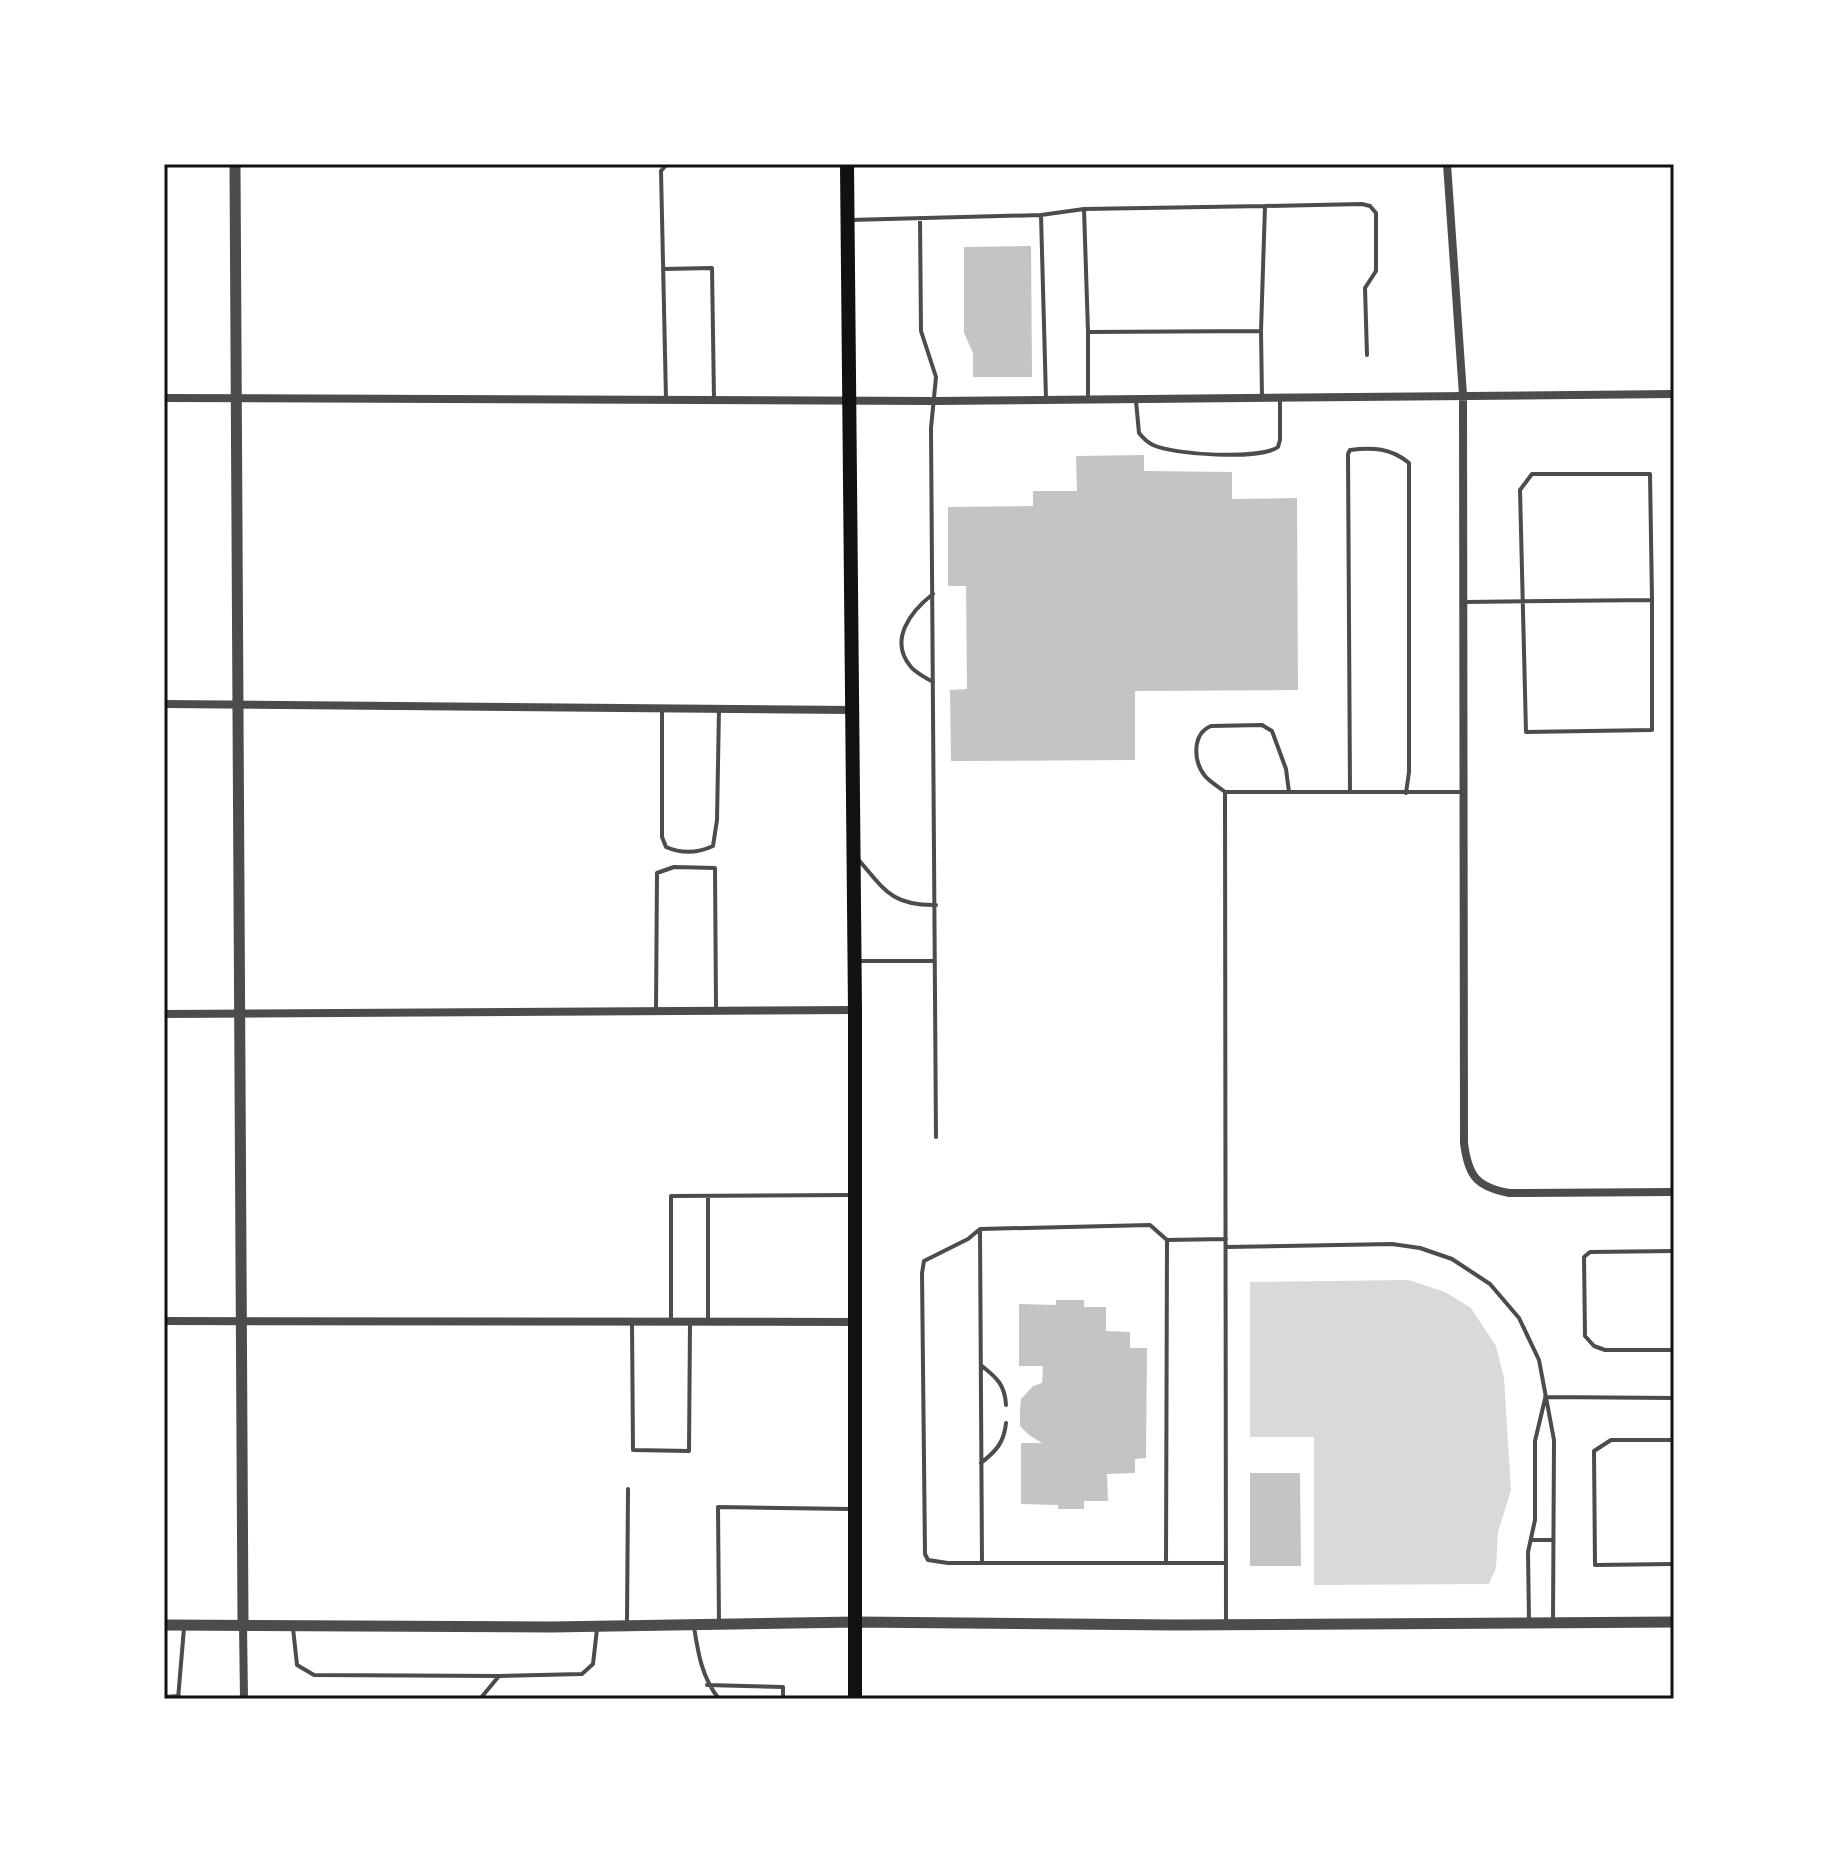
<svg xmlns="http://www.w3.org/2000/svg" width="1838" height="1863" font-family="'Fira Sans',sans-serif">
<rect width="100%" height="100%" fill="#fff"/>
<path fill="#d9d9d9" d="M1409,1280L1445,1292L1471,1308L1496,1346L1504,1378L1511,1490L1498,1532L1496,1568L1489,1584L1314,1585V1437H1250V1282Z"/>
<path fill="#c4c4c4" d="M1031,246L1032,377H973V353L964,333V247Z
M1144,455V471L1232,472V499L1297,498L1298,690L1135,691V760L951,761L950,690L967,689L966,586H948V507L1033,506V491H1077L1076,456Z
M1056,1300H1084V1307H1106V1331L1130,1332V1348H1147L1146,1458L1135,1459V1473L1107,1474L1108,1501H1084V1509H1058V1505L1021,1504V1443H1042L1029,1435L1020,1426V1411L1021,1399L1033,1386L1042,1383L1043,1366H1019V1304L1056,1305Z
M1250,1473H1300L1301,1566H1250Z"/>
<g fill="none" stroke-linecap="round" stroke-linejoin="round">
<path stroke="#4c4c4c" stroke-width="4" d="M1265,206L1362,204L1370,206L1376,213V271L1365,288L1367,355
M1084,209L1265,206L1261,331
M1041,215L1084,209L1088,332
M920,218L921,331L936,377L931,428L936,1137
M850,220L1041,215L1046,399
M663,269L712,268L714,399
M1088,398V332L1261,331L1262,397
M666,399L661,171L667,164
M1136,401L1139,433C1143,438 1147,442 1153,445C1174,455 1260,460 1278,447L1280,440V399
M933,594C911,611 888,640 911,667C916,673 926,678 933,682
M1465,602L1652,600V730L1526,732L1520,490L1532,474H1650L1652,600
M662,709V837L666,847C682,854 698,853 713,846L717,820L719,709
M1225,792L1226,1622
M1289,792L1286,769L1272,731L1262,725L1211,726C1192,734 1193,761 1205,776C1210,782 1219,787 1225,792H1463
M1350,792L1348,454L1350,450C1373,447 1391,448 1409,463V772L1406,793
M857,858C884,889 891,906 936,905
M856,961H935
M656,1009L657,873L674,867L715,868L716,1008
M708,1196V1320
M980,1230L982,1563
M1226,1239L1167,1240L1150,1225L980,1229L968,1239L924,1261L922,1273L925,1554L928,1560L948,1563H1226
M1226,1247L1392,1244L1420,1248L1452,1259L1490,1284L1519,1318L1539,1360L1554,1440L1553,1620
M1674,1251L1590,1252L1584,1257L1585,1336L1594,1346L1605,1350H1674
M671,1321V1196L853,1195
M632,1323L633,1450L689,1451L690,1323
M982,1366C997,1378 1005,1385 1006,1405
M1545,1397L1674,1398
M1674,1440H1611L1594,1451L1595,1565L1674,1564
M981,1463C996,1451 1004,1443 1006,1423
M1532,1540H1553
M1166,1563L1167,1240
M1529,1621L1528,1552L1535,1520V1441L1545,1399
M719,1622L718,1507L851,1509
M627,1623L628,1489
M694,1627C698,1653 702,1678 719,1699
M293,1628L297,1665L314,1675L499,1676L480,1699
M499,1676L582,1674L593,1664L597,1629
M707,1685L783,1687V1699
M164,1697L179,1696
M178,1699L184,1628"/>
<path stroke="#4c4c4c" stroke-width="8" d="M1447,164L1463,395L1464,1143C1468,1175 1476,1187 1509,1193L1674,1192
M164,398L934,401L1674,394
M164,704L853,710
M164,1014L855,1010
M164,1321L856,1322
M243,1625L244,1699"/>
<path stroke="#4c4c4c" stroke-width="11" d="M235,164L243,1625
M164,1625L552,1627L856,1622L1174,1625L1674,1622"/>
<path stroke="#111" stroke-width="14" d="M847,164L855,1010V1699"/>
</g>
<rect width="1838" height="1863" fill="none" stroke="#ffffff" stroke-width="332"/>
<rect x="166" y="166" width="1506" height="1531" fill="none" stroke="#111" stroke-width="3"/>
</svg>
